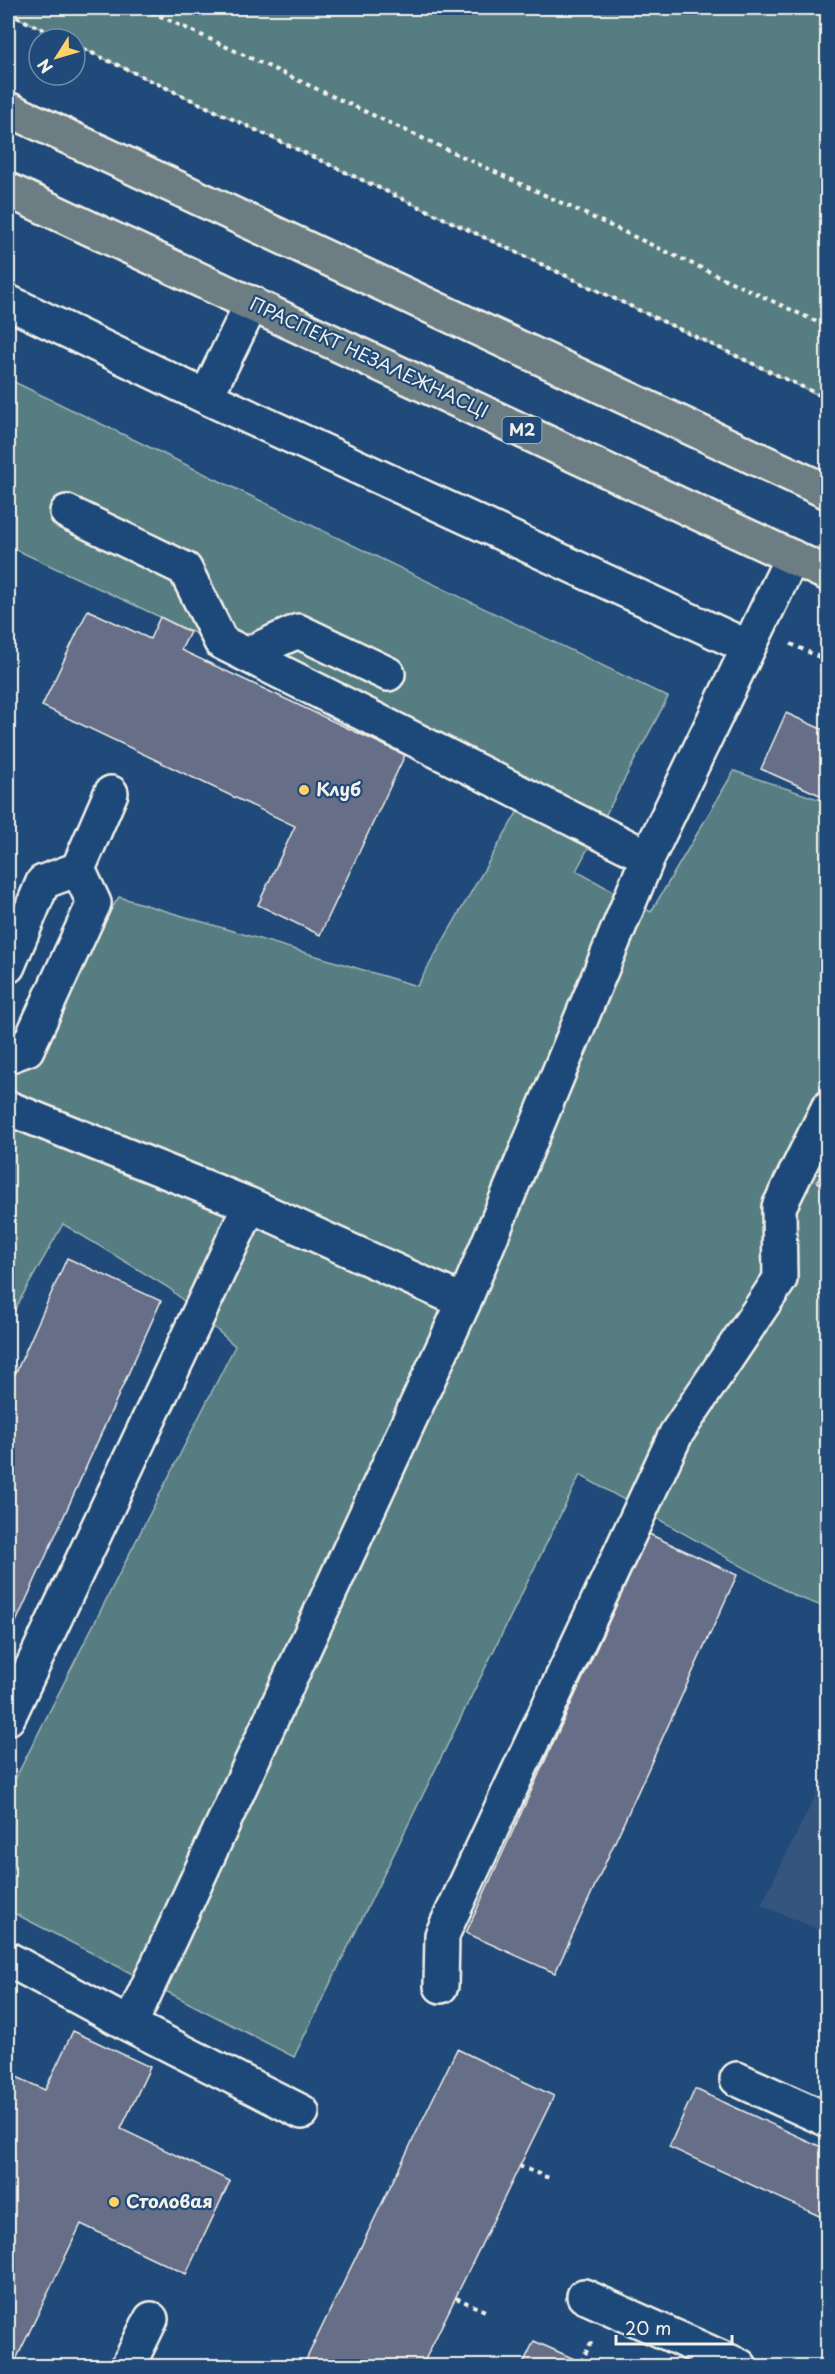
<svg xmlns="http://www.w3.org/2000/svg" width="835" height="2374" font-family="'Playpen Sans',sans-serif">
<rect width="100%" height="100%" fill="#1f4a7a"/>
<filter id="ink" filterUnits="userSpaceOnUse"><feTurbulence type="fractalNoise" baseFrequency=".0167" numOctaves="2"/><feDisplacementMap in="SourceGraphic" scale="12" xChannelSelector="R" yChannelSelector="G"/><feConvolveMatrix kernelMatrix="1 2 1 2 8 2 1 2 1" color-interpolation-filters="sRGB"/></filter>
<g filter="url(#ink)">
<path fill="#34557e" d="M827,1772V1933L761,1905Z"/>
<path fill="#577d82" stroke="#a6b7b5" stroke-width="1.5" d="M8,8H827V399L75,45V39H63L8,13Z
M8,379L668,697L576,871L651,912L734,771L827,802V1608L795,1596L580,1475L294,2057L8,1910V1793L235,1346L169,1288L63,1224L8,1321V1070L119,897L417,986L530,790L8,546Z"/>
<path fill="#666e88" stroke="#f4f1e8" stroke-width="1.5" d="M88,610L150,639L160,617L190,632L181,650L405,755L320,935L258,905L295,826L42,706Z
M786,713L828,732V785L822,796L761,769Z
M828,1160V1187L817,1182Z
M67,1258L161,1301L8,1640V1390Z
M649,1534L737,1575L555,1973L466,1933Z
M73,2031L150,2067L121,2129L230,2181L186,2274L81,2224L13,2366H8V2073L45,2090Z
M457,2049L554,2096L422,2366H303Z
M695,2089L828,2150V2220L669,2147Z
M534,2341L581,2362L591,2366H522Z"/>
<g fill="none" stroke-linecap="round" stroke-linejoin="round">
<g stroke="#f4f1e8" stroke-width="38">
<path id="minor" d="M8,302L206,397L748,647
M206,397L252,303
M67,512L185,569L221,642L648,857
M247,654L298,631L388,674
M8,966L43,882L78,869L111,793
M8,1056L27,1049L94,903L78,869
M8,1108L250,1205L464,1302
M8,1718L250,1205
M8,1959L130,2025L302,2112
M441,1986L442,1935L676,1434L780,1279L779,1207L828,1108
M130,2025L464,1302L648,857L792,557
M737,2079L828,2120
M584,2296L740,2366
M128,2366L151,2319"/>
</g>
<g stroke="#f4f1e8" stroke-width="38">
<path id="highway" d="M8,109L828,492
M8,190L828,574"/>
</g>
<path stroke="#f4f1e8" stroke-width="4" stroke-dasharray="4.5 4.5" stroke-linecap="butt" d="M143,8L828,327
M8,13L63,39
M75,45L828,399
M791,644L828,661
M519,2166L549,2178
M456,2298L485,2311
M581,2362L593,2339"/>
<use href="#minor" stroke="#1f4a7a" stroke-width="33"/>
<use href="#highway" stroke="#6c7e84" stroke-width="33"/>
</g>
</g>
<g fill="#ffd166" stroke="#1f4a7a" stroke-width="2">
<circle cx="304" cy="790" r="6"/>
<circle cx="114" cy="2202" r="6"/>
</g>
<g text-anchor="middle" stroke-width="4.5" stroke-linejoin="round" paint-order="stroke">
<rect fill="#1f4a7a" stroke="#b4bfc7" stroke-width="1.5" x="502.5" y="417" width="39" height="26" rx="4.5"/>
<g font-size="16" font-weight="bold" fill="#f4f1e8">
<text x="522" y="436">М2</text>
</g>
<g font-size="18" fill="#f4f1e8" stroke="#1f4a7a">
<text transform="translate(369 358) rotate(25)" y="6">ПРАСПЕКТ НЕЗАЛЕЖНАСЦІ</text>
</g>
<g font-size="18" font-weight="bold" fill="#f4f1e8" stroke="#1f4a7a" text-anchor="start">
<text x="316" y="796">Клуб</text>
<text x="126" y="2208">Столовая</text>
</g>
</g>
<rect width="835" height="2374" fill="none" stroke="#1f4a7a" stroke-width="30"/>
<rect x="15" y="15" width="805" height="2344" fill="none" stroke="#f4f1e8" stroke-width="2" filter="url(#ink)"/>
<g transform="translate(57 57) rotate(233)"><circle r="28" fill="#1f4a7a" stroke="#748da6" stroke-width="1.5"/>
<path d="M0-4.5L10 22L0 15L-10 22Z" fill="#ffd166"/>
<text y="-9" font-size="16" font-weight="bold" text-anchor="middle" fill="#f4f1e8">N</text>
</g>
<path d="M616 2335v9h116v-9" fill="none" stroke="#f4f1e8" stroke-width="3"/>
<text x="625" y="2335" font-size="18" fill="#f4f1e8" stroke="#1f4a7a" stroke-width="4.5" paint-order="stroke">20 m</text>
</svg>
